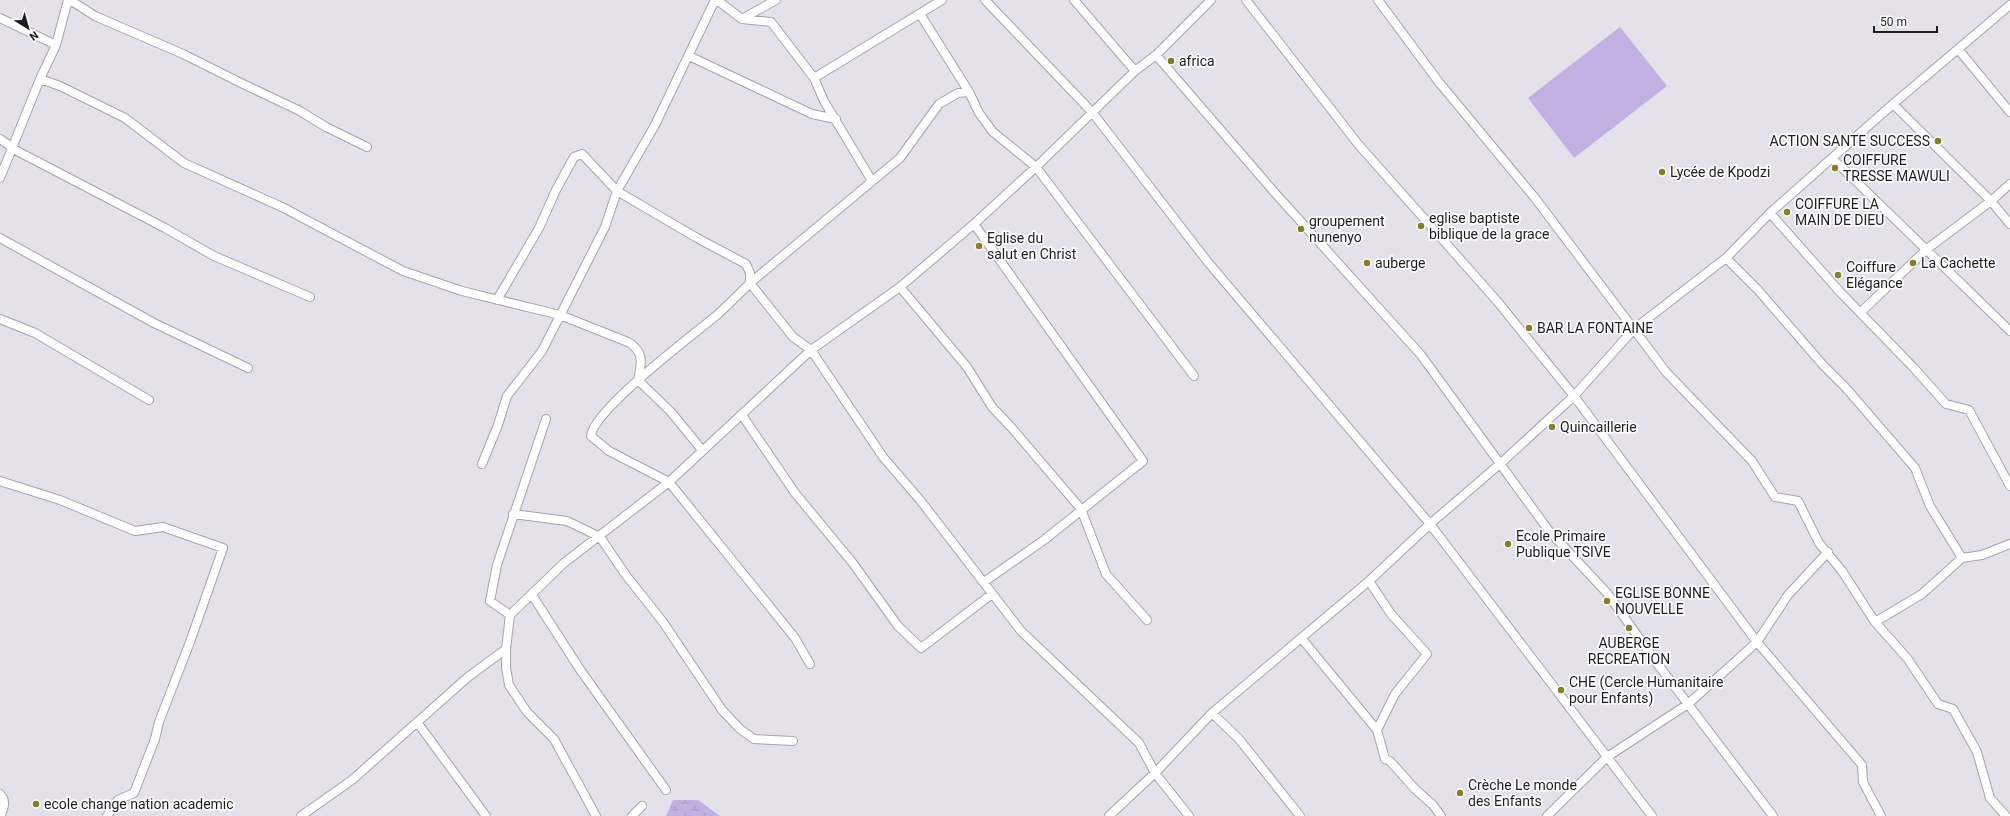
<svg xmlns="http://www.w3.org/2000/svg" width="2010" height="816" font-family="Roboto,sans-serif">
<defs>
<pattern id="wetland-marsh" width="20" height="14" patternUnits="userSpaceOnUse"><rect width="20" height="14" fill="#c2b0e3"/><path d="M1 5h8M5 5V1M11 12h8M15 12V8" fill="none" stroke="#a697c2"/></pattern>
</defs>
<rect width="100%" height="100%" fill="#e4e1ea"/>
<path fill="url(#wetland-marsh)" d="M673,800H698L720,816H666Z"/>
<path fill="#c2b0e3" d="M1620,27L1667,86L1574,158L1528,98Z"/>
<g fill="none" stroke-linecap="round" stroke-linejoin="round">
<g stroke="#a5a3ab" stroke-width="10">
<path id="minor" d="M70,0L95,16L183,54L239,82L300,111L326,127L367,147
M717,0L742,19L771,22L814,78L824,101L872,181
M985,0L1092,112L1207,261L1430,524L1652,816
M1074,0L1135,71
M1246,0L1358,144L1497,301L1574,396L1757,642L1862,765L1863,782L1881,816
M1378,0L1438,81L1535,198L1666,372L1752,461L1775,497L1798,501L1819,543L1842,571L1875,622L1907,658L1938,704L1953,709L1977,752L1990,798L2006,816
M920,14L969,92L979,113L993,132L1036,167L1194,376
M0,18L56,45
M742,19L776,0
M1958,49L2010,112
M1156,55L1275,193L1421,355L1549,531L1607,593L1659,666L1773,816
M689,56L812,114L836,119
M814,78L942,0
M40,79L60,86L125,118L184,163L282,207L403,271L462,291L560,315L628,342C644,351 642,363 638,380
M969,92L958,93L939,104L900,158L750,283L793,337L811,350L883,457L920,500L1021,631L1139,743L1155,773L1189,816
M1893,104L1991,201L2010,224
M0,139L19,152L165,228L214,256L310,297
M1832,158L2010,331
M0,178L40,79L56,45L68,0
M1770,213L1841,293L1913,367L1946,404L1969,410L2010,486
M974,224L1143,461L1044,540L984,582
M0,238L154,323L248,368
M1726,258L1758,290L1823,365L1846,388L1915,468L1930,506L1962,558
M900,287L967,367L992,407L1011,427L1081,509L1106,574L1147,620
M497,300L539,228L556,190L574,157L582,154L617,191L697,238L746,264L750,273V283C739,294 728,305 717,315C693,335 593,410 591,436L609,451L669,482L795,638L810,664
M1861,312L1927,249L1991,201L2010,184
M0,319L35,333L149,400
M638,380L671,412L702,450
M742,415L795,493L852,562L898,626L921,648L992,594
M482,464L498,425L507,396L542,351L605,227L617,191L655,125L715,0
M0,481L60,500L135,531L163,527L223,548L190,642L159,722L155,739L134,793L118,800L107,816
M513,514L567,521L600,537L625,574L663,622L722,710L740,729L754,739L793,741
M1369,581L1391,614L1427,654L1395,694L1377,730
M532,595L581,671L666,790
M510,615L490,601L497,565L546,419
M1875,622L1922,594L1962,558L1982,555L2010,544
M1302,639L1377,730L1385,759L1390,761L1415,789L1433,805L1441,816
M506,649V668L509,685L527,712L554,739L596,816
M1212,713L1239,739L1300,816
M417,722L486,816
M0,794C7,801 4,809 0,816
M301,816L352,780L468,677L506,649L510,615L564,563L669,482L811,350L900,287L974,224L1036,167L1135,71L1156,55L1211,0
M632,816L642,806
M1109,816L1155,773L1212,713L1369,581L1430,524L1501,463L1574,396L1634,329L1726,258L1770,213L1893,104L2010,5
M1547,816L1607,757L1688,704L1757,642L1788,595L1828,552"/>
</g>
<use href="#minor" stroke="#fff" stroke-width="8"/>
</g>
<g fill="#877f26" stroke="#fff" stroke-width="1.5">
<circle cx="1171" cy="61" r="4"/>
<circle cx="1938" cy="141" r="4"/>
<circle cx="1835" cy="168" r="4"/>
<circle cx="1662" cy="172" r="4"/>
<circle cx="1787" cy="212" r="4"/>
<circle cx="1421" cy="226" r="4"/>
<circle cx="1301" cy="229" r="4"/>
<circle cx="979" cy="246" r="4"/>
<circle cx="1367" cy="263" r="4"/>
<circle cx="1913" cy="263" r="4"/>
<circle cx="1838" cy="275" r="4"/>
<circle cx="1529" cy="328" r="4"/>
<circle cx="1552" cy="427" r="4"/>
<circle cx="1508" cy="544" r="4"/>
<circle cx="1607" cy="601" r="4"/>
<circle cx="1629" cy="628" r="4"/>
<circle cx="1561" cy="690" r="4"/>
<circle cx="1460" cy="793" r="4"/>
<circle cx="36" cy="804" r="4"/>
</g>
<g text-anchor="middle" stroke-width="3.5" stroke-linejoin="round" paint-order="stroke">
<g font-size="14" fill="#1d1c1f" stroke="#fff" text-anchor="start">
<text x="1179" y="66">africa</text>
<text x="1930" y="146" text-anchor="end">ACTION SANTE SUCCESS</text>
<text x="1843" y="165">COIFFURE<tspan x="1843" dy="16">TRESSE MAWULI</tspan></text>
<text x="1670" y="177">Lycée de Kpodzi</text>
<text x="1795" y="209">COIFFURE LA<tspan x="1795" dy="16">MAIN DE DIEU</tspan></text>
<text x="1429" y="223">eglise baptiste<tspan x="1429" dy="16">biblique de la grace</tspan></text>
<text x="1309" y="226">groupement<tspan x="1309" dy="16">nunenyo</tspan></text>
<text x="987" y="243">Eglise du<tspan x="987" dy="16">salut en Christ</tspan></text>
<text x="1375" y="268">auberge</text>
<text x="1921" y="268">La Cachette</text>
<text x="1846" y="272">Coiffure<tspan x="1846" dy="16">Elégance</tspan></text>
<text x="1537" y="333">BAR LA FONTAINE</text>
<text x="1560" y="432">Quincaillerie</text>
<text x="1516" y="541">Ecole Primaire<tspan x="1516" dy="16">Publique TSIVE</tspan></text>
<text x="1615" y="598">EGLISE BONNE<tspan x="1615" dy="16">NOUVELLE</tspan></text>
<text x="1629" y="648" text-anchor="middle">AUBERGE<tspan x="1629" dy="16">RECREATION</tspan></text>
<text x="1569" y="687">CHE (Cercle Humanitaire<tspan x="1569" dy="16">pour Enfants)</tspan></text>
<text x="1468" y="790">Crèche Le monde<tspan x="1468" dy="16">des Enfants</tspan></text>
<text x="44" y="809">ecole change nation academic</text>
</g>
</g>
<g transform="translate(28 28) rotate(143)" stroke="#ffffff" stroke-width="3" paint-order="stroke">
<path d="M0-3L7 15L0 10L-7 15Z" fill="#1d1c1f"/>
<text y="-6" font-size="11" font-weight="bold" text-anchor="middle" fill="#1d1c1f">N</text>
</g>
<path d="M1874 26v6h63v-6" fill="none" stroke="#1d1c1f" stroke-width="2"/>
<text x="1880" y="26" font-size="12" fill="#1d1c1f" stroke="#ffffff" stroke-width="3" paint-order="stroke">50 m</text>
</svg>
